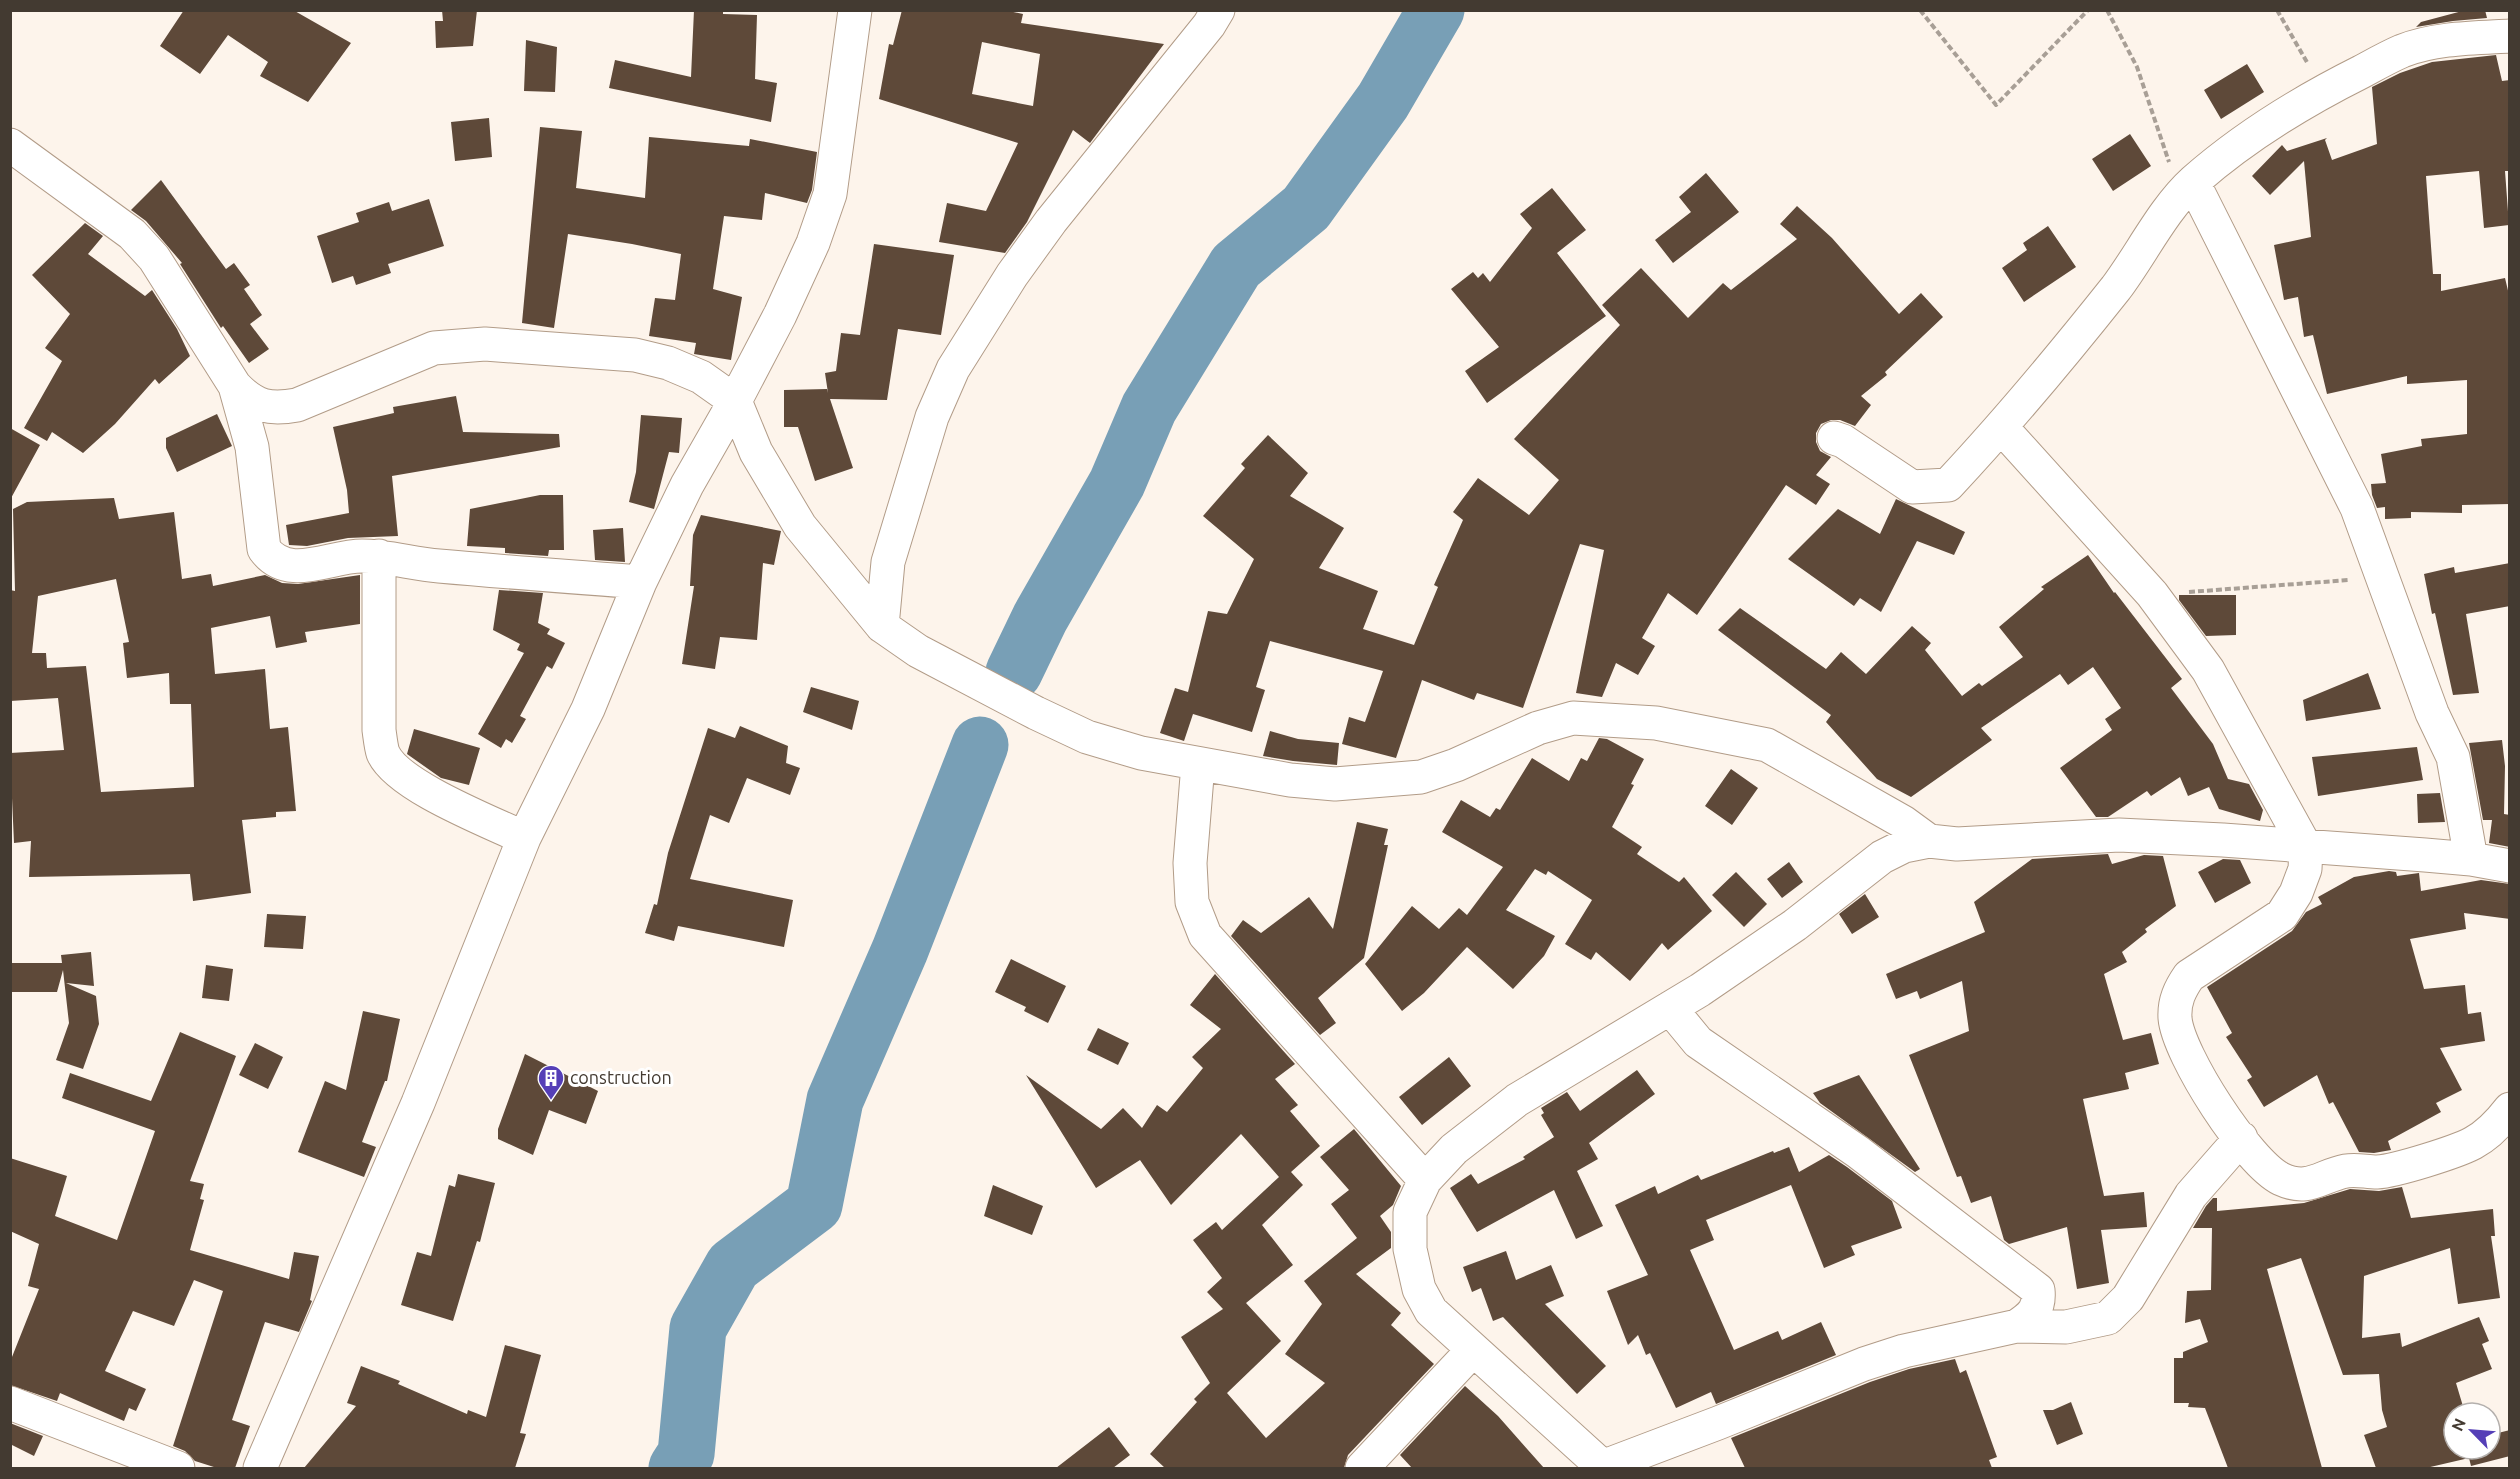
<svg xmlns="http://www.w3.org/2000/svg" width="2520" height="1479" font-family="Ubuntu,sans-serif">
<rect width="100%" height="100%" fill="#fdf4eb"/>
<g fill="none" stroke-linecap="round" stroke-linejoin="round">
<path stroke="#789fb6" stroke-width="57" d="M1014,672L1040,618L1117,483L1149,408L1236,266L1306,208L1383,101L1436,10
M677,1468L686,1454L698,1328L733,1266L814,1205L835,1100L900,950L980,745"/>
</g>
<path fill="#5e4939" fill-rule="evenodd" d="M184,10H293L351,43L308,102L260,76L268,62L228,35L200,74L160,46Z
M442,10H477L473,46L436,48L435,21H443Z
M694,10H723V14L757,15L755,79L777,83L771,122L609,88L615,60L691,77Z
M902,10H1004L1023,14L1021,23L1164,44L1090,143L1073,130L1027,222L1005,253L939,242L947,203L986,211L1018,143L879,99L889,44L893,45ZM982,42L1040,54L1033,106L972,94Z
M2466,10H2485L2487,18L2453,21L2416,27L2421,22Z
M526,40L557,47L555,92L524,91Z
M2496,55L2502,81L2510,80V171H2505L2509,225L2484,228L2479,171L2426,176L2433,274H2441V291L2505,278L2510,299V504L2462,505V513L2411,512V518L2385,519V507L2377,508L2372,495L2371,484L2386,483L2381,454L2422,446L2421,439L2467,434V380L2407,384V376L2327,394L2313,335L2304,337L2298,297L2284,300L2274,245L2311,237L2304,161L2270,195L2252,176L2282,145L2287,151L2327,138L2325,140L2332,160L2377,144L2372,87L2400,73L2432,62Z
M2247,64L2264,92L2221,119L2204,90Z
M489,118L492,157L455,161L451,122Z
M540,127L582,131L576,188L645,198L649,137L749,146L750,139L817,152L812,190L807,203L765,193L762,220L724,216L713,289L742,297L731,360L694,354L696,343L649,336L655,298L675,300L681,254L632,244L568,234L554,328L522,323Z
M2130,134L2151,166L2113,191L2092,159Z
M1706,173L1739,212L1673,263L1655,240L1691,212L1679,197Z
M161,180L226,269L234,263L250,285L244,289L262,315L250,324L269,349L249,363L223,326L221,328L180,264L182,263L146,221L131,210Z
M1552,188L1586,230L1557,253L1606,316L1487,403L1465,371L1499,347L1451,289L1473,272L1478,278L1483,273L1490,282L1532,228L1520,214Z
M429,199L444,246L388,264L391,273L356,285L353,276L332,283L317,236L359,222L356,213L389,202L392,211Z
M1797,206L1832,238L1899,314L1921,293L1943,317L1885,372L1887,375L1861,396L1871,405L1855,426L1840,420H1831L1821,424L1816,433V442L1820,451L1831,457L1816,475L1830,484L1816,505L1786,485L1697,615L1668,593L1642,638L1655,646L1638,675L1616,663L1602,697L1576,693L1604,550L1580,544L1523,708L1477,693L1474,700L1422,680L1396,758L1342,744L1349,717L1365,722L1383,671L1270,641L1256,687L1265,690L1252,732L1193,714L1184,741L1160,733L1175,688L1188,692L1208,611L1227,614L1254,559L1203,516L1245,468L1241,464L1268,435L1308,473L1290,496L1344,528L1319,568L1378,591L1363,629L1414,645L1438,587L1434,585L1463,520L1453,512L1478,478L1529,515L1559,480L1514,439L1620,325L1602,305L1641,268L1688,318L1723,283L1731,290L1797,239L1780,224Z
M85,223L103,236L88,254L145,296L152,290L177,329L190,356L159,384L155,379L115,424L83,453L52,432L47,441L24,428L62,361L45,348L70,314L32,275Z
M2048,226L2076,267L2024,302L2002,268L2027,250L2023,243Z
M874,244L954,255L941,335L898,329L887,400L830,399L853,468L815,481L798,427H784V390L827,389L828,393L825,373L836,371L841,333L860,335Z
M456,396L463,432L559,434L560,447L392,476L398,536L348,538L307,546L289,545L286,525L349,513L347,490L333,427L394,413L393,407Z
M217,414L232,446L177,472L166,448V438Z
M641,415L682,418L679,453L669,452L654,509L629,502L636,472Z
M10,428L40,445L10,500Z
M540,495H563L564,550H549L548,556L505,553V548L467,546L470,509Z
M114,498L119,519L174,512L182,579L211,574L213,586L265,575L282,583L298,584L360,575V624L305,632L307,642L276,648L270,616L211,628L215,674L265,669L270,729L288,727L296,811L276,812V817L242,820L251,893L193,901L190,874L29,877L31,841L14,843L10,753L64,750L58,698L10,701V590L15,591L13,509L27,502ZM116,579L129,642L123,643L127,678L169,673L170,704H191L194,787L101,792L86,666L47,668L46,653H32L38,596Z
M1896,499L1965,532L1954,555L1917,541L1881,612L1860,598L1854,606L1788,559L1838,509L1880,534Z
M701,515L781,531L774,565L763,563L757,640L720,637L715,669L682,664L694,586H690L693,535Z
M623,528L625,562L595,560L593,530Z
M2088,555L2114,593L2115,592L2182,679L2171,688L2213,744L2228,779L2249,784L2263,810L2260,821L2219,809L2209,787L2188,796L2180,777L2151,796L2147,791L2108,817H2096L2060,768L2112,730L2105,719L2121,708L2093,667L2068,685L2060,674L1981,728L1992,740L1911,797L1877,779L1826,722L1831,715L1718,630L1740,608L1826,669L1841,652L1866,674L1912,626L1931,643L1925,650L1962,696L1979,683L1982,686L2023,657L1999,627L2044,589L2041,587Z
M2510,563V606L2466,614L2479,693L2453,695L2435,613L2432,614L2424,574L2454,567L2455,573Z
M499,590L543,593L538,623L550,629L547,634L565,643L552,669L547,666L520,716L526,719L512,743L506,739L501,748L478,734L524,653L517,650L520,644L493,630Z
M2179,595H2236V635L2206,636L2179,600Z
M2368,673L2381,709L2306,721L2303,700Z
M811,687L859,701L852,730L803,712Z
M740,726L788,746L786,763L800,768L790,795L747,778L729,823L710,815L690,879L793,900L784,947L678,926L674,941L645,933L654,904L657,905L668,853L708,728L735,738Z
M414,729L480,748L469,785L441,778L407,754Z
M1270,731L1298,739L1339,743L1337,765L1293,761L1263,756Z
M1599,738L1607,739L1644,759L1631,784L1634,785L1612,827L1642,847L1637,854L1679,882L1684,877L1712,911L1668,950L1662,943L1630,981L1596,952L1591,960L1565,944L1592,900L1548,871L1546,875L1535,869L1506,910L1555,936L1544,956L1513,989L1467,947L1424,993L1402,1011L1365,964L1412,906L1439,929L1459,908L1467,915L1503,867L1442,832L1461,800L1490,817L1496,808L1500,810L1532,758L1569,781L1581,758L1587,761Z
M2502,740L2505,766L2504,814L2510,815V847L2489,843L2492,820H2483L2469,743Z
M2417,747L2423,780L2318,796L2312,757Z
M1731,769L1758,788L1732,825L1705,806Z
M2440,793L2445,822L2418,823L2417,794Z
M1357,822L1388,829L1384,845H1388L1364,958L1318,998L1336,1023L1320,1035L1231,936L1243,920L1261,933L1309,897L1333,929Z
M2108,854L2112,864L2144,855L2163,856L2176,906L2145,929L2147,932L2122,952L2127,962L2104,974L2123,1040L2151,1033L2159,1064L2125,1073L2129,1089L2083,1099L2104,1196L2144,1192L2147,1227L2101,1230L2109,1283L2077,1289L2067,1227L2009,1244L2004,1240L1991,1196L1971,1203L1961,1176L1957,1177L1909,1055L1969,1031L1962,981L1920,999L1917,991L1896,999L1886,974L1985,932L1974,902L2032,859Z
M2223,859L2240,860L2251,883L2215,903L2198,872Z
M1789,862L1803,882L1782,898L1767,879Z
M2389,871L2396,872L2397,876L2419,873L2421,891L2481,880L2510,884V919L2464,913L2466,929L2410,939L2424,989L2465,985L2468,1014L2481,1012L2485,1041L2440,1048L2462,1090L2436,1103L2441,1112L2388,1141L2391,1150L2374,1153L2359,1152L2333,1102L2329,1104L2317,1075L2264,1107L2247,1080L2252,1077L2226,1037L2232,1033L2207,987L2292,931L2306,912L2322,904L2318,897L2354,877Z
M1736,872L1767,904L1744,927L1712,895Z
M1865,894L1879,917L1852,934L1839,914Z
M267,914L306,916L303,949L264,947Z
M91,952L94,986L66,983L96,996L99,1024L83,1069L56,1060L69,1023L63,970L57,992H10V963H62L61,955Z
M1011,959L1066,986L1048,1023L1024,1011L1026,1007L995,992Z
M206,965L233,969L229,1001L202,998Z
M1215,974L1295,1064L1275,1079L1298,1105L1290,1111L1320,1146L1291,1172L1303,1185L1262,1225L1293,1265L1246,1303L1281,1341L1227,1393L1266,1438L1325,1383L1285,1354L1322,1304L1304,1281L1357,1238L1331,1204L1349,1190L1320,1157L1354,1129L1401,1186L1393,1205L1380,1216L1391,1232V1248L1356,1274L1401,1313L1391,1325L1434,1364L1348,1455L1344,1468H1165L1150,1454L1197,1402L1194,1399L1210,1383L1181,1337L1223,1309L1207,1292L1222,1278L1193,1240L1216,1222L1222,1230L1279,1177L1241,1134L1171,1205L1140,1160L1096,1188L1026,1075L1101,1129L1123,1108L1142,1128L1157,1105L1167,1112L1203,1068L1192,1057L1221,1029L1190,1005Z
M363,1011L400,1019L387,1081H385L362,1142L376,1147L364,1177L298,1152L325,1081L346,1090Z
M1098,1028L1129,1043L1118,1065L1087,1050Z
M180,1032L236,1056L190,1181L204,1184L200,1199L204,1200L190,1250L289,1279L294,1252L319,1256L310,1300L312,1301L299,1332L265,1322L232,1420L250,1426L235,1468H217L195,1461L185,1451L173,1446L223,1291L194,1280L174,1326L133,1311L105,1371L146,1389L136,1411L129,1408L124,1421L60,1393L57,1401L10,1385V1362L39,1289L28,1286L39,1244L10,1231V1158L67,1176L55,1216L117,1240L155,1131L62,1098L70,1073L151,1101Z
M255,1043L283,1057L268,1089L239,1075Z
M525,1054L598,1091L586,1124L549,1110L533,1155L498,1139V1129Z
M1449,1057L1471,1086L1422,1125L1399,1097Z
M1637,1070L1655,1094L1589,1143L1598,1159L1577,1171L1603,1226L1576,1239L1554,1190L1477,1232L1450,1188L1471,1174L1478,1184L1525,1159L1523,1157L1554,1137L1541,1115L1544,1113L1541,1108L1567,1092L1580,1111Z
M1859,1075L1920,1169L1915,1172L1820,1103L1813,1093Z
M1789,1147L1799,1172L1829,1155L1847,1167L1892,1201L1902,1228L1851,1246L1855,1255L1824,1268L1791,1185L1706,1220L1714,1240L1690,1250L1734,1350L1778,1331L1782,1340L1821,1322L1836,1355L1716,1404L1711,1392L1676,1408L1650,1353L1646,1355L1638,1335L1628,1345L1607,1291L1648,1275L1615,1205L1655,1186L1658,1194L1698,1175L1701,1180L1773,1151L1774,1153Z
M458,1174L495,1183L480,1242L477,1241L453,1321L401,1305L417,1252L431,1256L449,1185L455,1187Z
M993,1185L1043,1206L1032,1235L984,1216Z
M2402,1187L2411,1218L2493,1209L2495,1236H2491L2500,1298L2458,1304L2450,1248L2364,1276L2362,1338L2400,1333L2402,1347L2479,1317L2489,1341L2482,1344L2492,1369L2456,1383L2465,1413H2454V1449H2490V1435L2510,1430V1456L2471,1466L2469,1458L2426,1468H2376L2364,1435L2387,1427L2382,1410L2379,1374L2343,1375L2301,1258L2267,1269L2322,1468H2228L2205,1408L2188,1407L2189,1403H2174V1358H2183V1352L2208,1342L2200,1319L2185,1323L2187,1291L2211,1290L2212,1228H2193L2206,1206L2213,1198H2217V1211L2304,1203L2350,1189L2379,1191Z
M1506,1251L1516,1280L1551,1265L1564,1296L1545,1304L1606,1366L1577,1394L1503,1317L1493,1321L1481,1288L1472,1292L1463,1267Z
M505,1345L541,1355L520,1433L526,1434L515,1468H304L356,1406L347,1403L361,1366L400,1381L398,1384L467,1414L468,1410L486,1417Z
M1955,1359L1960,1373L1966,1370L1997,1457L1989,1460L1992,1468H1745L1731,1438L1870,1382L1909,1369Z
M1465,1386L1498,1416L1544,1468H1412L1400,1455Z
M2071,1402L2083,1434L2057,1445L2043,1410H2053Z
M10,1423L43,1436L34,1456L10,1444Z
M1109,1427L1130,1455L1113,1468H1056Z"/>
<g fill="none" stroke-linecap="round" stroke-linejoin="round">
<g stroke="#b29c88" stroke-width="35">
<path id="minor" d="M10,145L132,234L154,258L235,386C255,407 270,410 297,405L434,348L485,344L635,355L668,363L701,377L735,401L756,452L800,526L882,626L918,651L1036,713L1087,737L1141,753L1290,780L1335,784L1421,777L1456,765L1538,728L1573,718L1656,723L1767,745L1903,822L1929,841L1957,844L2119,835L2223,840L2425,855L2471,859L2510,866
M2193,182L2357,508L2432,713L2453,757L2471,859
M235,386L252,447L264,549C288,582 329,556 362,556C388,556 413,564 439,566C506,572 573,577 640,582
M2002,428L2152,594L2208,670L2306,848L2305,869L2296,893L2282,915L2189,976C2180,989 2174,1001 2175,1018C2178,1055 2248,1163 2281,1179C2309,1192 2320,1176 2346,1171C2357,1169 2366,1172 2377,1172C2396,1171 2456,1152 2473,1143C2488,1135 2500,1122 2510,1109
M1834,438L1843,441L1912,487L1948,485C2007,422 2062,356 2116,288C2141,255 2163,209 2194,181C2243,138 2303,101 2361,72C2374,65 2388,57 2402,51C2435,38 2474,38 2510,36
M379,556V730C380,737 381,747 383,753C397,786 491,822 524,838
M882,626L888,562L932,417L953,369L1012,275L1051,221L1209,25L1218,10
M1198,764L1190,863L1192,902L1205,935L1425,1180
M1670,1008L1698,1042L1858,1152L2038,1290C2040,1309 2032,1316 2017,1326
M10,1403L178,1468
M1602,1467L1718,1423L1864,1364L1904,1351L2017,1326L2066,1327L2108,1318L2128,1298L2191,1195L2241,1138
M260,1468L418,1103L524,838L588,709L640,582L687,485L735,401L780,315L813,243L830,194L855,10
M1362,1468L1473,1350
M1604,1468L1431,1311L1419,1289L1410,1249V1212L1425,1180L1454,1149L1517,1100L1700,990L1795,925L1882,857L1904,846L1929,841"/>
</g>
<path stroke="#a89f96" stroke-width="4" stroke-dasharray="6 3" stroke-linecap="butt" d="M1920,10L1996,105L2088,10
M2107,10L2137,67L2169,162
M2277,10L2308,64
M2189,592L2349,580"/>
<use href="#minor" stroke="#fff" stroke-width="33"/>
</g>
<defs>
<g id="building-pin" transform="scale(1.35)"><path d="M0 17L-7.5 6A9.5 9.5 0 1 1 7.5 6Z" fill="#553fb7" stroke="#fff"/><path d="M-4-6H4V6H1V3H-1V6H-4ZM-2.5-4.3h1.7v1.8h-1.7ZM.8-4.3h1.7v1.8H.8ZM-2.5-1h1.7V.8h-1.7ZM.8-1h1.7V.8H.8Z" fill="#fff"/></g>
</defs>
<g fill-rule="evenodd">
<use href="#building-pin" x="551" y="1078"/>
</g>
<g text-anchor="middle" stroke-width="6" stroke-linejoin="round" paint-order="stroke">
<g font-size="18" fill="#433a31" stroke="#fff" text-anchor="start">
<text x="570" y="1084">construction</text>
</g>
</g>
<rect width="2520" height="1479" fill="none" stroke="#433a31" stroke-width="24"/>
<g transform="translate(2472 1431) rotate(295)"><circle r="28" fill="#ffffff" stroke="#b4b0ad" stroke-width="1.5"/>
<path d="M0-4.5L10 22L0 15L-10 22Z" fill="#553fb7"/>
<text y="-9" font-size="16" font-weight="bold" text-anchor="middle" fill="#433a31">N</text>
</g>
</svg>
